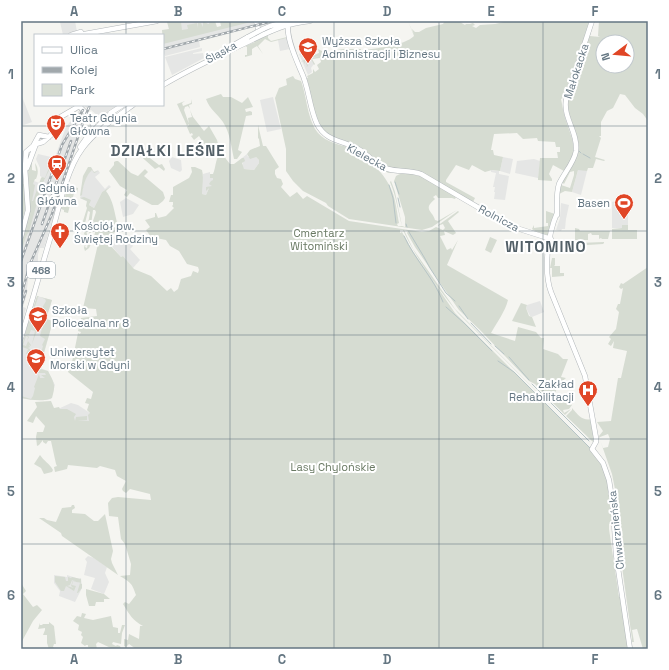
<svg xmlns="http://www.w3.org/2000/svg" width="669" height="670" font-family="'Space Grotesk',sans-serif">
<rect width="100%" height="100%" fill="#f5f5f1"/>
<path fill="#e5e6e5" d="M75,21L77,32L63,35L60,22Z
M172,21H213L214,26L170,36L168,22Z
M251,21L253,22L254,27L199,40L200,47L165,56L163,50V43Z
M287,38L290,49L280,51L278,40Z
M202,48V51L193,53V54L203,53L204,58L172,75L165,57Z
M303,53L305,59L319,53L320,57L312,59L314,64L311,68L312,72L308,75L299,54Z
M21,94L32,122L21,126Z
M273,97L281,129L267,132L260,100Z
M84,105H119L100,115H97L91,110L89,111Z
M81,108L87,115L62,188L44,248H40L38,254V263L40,264L38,271L30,268L29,272L26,297L23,307L26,308L21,328V252L30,215V190L34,181L42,184L45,179L40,176V168L36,159L38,154L51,157V160H54L66,127Z
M247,154L248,157H256L259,160V163L254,170L244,169L242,166L244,158H242Z
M172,157L181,160L182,170L180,172L171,168L169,161Z
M503,157L513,159L510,174L500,171Z
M534,159L540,161L538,178L515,173L517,161Z
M580,169L587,171L581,195L572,192L578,170Z
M92,170L94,172L98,170L100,173L95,177L105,189L109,185L111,187L102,192L94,208L89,205L90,203L80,198L86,177L90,171Z
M491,170L499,171V174L509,176L505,200L494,199L495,192H494L495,187H493L496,173L491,172Z
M210,172V174H213L214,186L209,188L206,195L202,194V179L203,174Z
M126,198L139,205L133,214L123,217L120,202Z
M616,201V207H628V228H612V202Z
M561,203L569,205L566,219L565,229H562L561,231L556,230L560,218Z
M128,237L131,240L130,242L133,246L130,249L140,260L133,268L123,256L121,257L110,244L111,240L116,238L120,242Z
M37,296L52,300L46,319L53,321L40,368L48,371L55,385L51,399L47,400H31L21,398V348L32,312H34Z
M540,301L544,312L532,317L530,316L526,308L527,305Z
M71,403L78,405L90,413L89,421L75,422L58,409Z
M88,556L94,558L107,567L105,573L109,582L104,594L91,589L95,578L84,575L87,562L85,559Z
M54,575L67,577V575L79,579L81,578L82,588L75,602L59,596L60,591L54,583Z"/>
<path fill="#d6dcd2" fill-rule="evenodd" d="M172,21H183L181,22L182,30L188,29L187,25L197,23L198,28V23H201L203,27V21L208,24H209L210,21H215L217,27L221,26L220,21H255L163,44L162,30L169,29L167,22Z
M408,21L414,35L412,29L415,32H419L426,28L443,24L445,21H458L465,25L466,24H470L473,23L475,25L472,26L476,28L480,25L495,24L508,21H590L564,97L561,99C562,104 563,109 564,114C570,138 582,148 564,171L553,165L549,174L552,179V181L538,180V178L540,158H558L557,152H560V147H556L555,142L538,141L537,138L523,139L517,133L494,134L491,150H493L494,155L503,157L500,171L492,170L485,172L472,165L469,170L456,165L446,180V182L475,198L473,202L419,171L399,170L388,173C382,168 377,161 370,156C356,146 329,142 320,127C312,112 310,93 306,78H308L307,76L313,73V69L315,72L319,69L317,65L321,62L320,58L312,59L315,64L314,65L311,59L319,56L310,58L306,61L308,66L306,67L307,66L305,60V64L303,61L301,62L302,61L319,53L318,49L324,52L344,49H361V51C375,48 404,46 414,36Z
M599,21H648V121L643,114L635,108L625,95L620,94L613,108L607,111L601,122V136H599L601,138L595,157L605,160L604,161L596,159L593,168H588L587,171L578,170L572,192L565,191L559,194L561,185L570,188L574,175V171L570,172L564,184L562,182L576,154L566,105L592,25H593L590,36L600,37L598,36ZM603,42H627V66H603Z
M268,35V38L271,41L287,37V38L271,42L265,39L258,46L263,54L257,46L252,49V55L245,57V55H247V47L245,46L255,42L253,40Z
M293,76L295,79L301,81C307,97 307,119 318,133C327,143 339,144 350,148C367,155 386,175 392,191C396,201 397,213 399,223L397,224L398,226H402C398,211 396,196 390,182L391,181L395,192L402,226L405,227V217L394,181L396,176C403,171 412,173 420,176L456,197L455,199L452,198H438L436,195L433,197L435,199C422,210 433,211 435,220L438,221L457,210L432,227L422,230L349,219L328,206L326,203L303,191L293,181L286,171V149L275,98L279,88L287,85L286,79Z
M221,94L223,97H231L242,103L248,97L253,107L245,109L246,112L250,111L252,112V115L246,116L238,150L242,152L237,159H234C231,146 230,133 223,122C217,113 210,110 206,99Z
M191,99L192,104L189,105L190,109L188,106L185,107L184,110L189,124L187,126L177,104L185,101L182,103L183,106L191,103Z
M190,110L193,117L204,131L209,126L217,140L219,148L213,149L210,153L199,136L194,140L191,136L193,135L192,133L190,134L187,127L189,125L188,118L192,117Z
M258,125L263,146H266L279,167L275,170V174L277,178L281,179L283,184L281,187L290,197L297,192L303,199L307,196L349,221L422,232L429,231L436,227L443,230L445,228L443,224L437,226L458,211L459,212L448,221L456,233L453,235L444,231L445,235L440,236L447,250L451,248L452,250L458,240L447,265L508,300C505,312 497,322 491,333L515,341L518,327L536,332L541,338H544L543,349L558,354L563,359H568L561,377L566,378C561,382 558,386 555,393L572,405L569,409L563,410L564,413L571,409L565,415L548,398L551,394L546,396L535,384L529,381L480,330L459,310L415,247L407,233L408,231L404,230L413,249L455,309L560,415L458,313C439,290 415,257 403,230H400V233L402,232L412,250L455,313L593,451L605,469L610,496L612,523L609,524V529L619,597H620L628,648L624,649H136L129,644L126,647L124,646V639L128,640L129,634L139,639L140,626H143C133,621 129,614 123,604L125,602L129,604L136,595C132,583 131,583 120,576L130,575L131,564L125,544L121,539L118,517L109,516L108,503L112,498L118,497L151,500L150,494L130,489L126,493L123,491L122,489L126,481L117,476L115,470L100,466L97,468L68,465L67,469L55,472L54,467L57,466L56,464L51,441H48L46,444L43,442V440L39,445L37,446L36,437L37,432H43L45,426L36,416L33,423L27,421L37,407L35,402L51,401L54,408L59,407L60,409H67L76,414L74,417L75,421L76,417L87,416V420H77L89,421L88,415L90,413L87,410L89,404L85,403L87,398L91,399L93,392L68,372L69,368L71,367L78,333L80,334L81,332L78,331L81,318L97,316L96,309L83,308L98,244L92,242L89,248L85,251L84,248L86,240H87L85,247L87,248L89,239L87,238L94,237L96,228L94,223L90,235L88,236L96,212L95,210H93L91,225L88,226L90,227L89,228L86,223L88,224L90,212L88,211L85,223L87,235L84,244L78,240L79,238L83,241L86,236L84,234L85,231L83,230V221L87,208L86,206L87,201L80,198L84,197L91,200L89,205L94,208L102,192L110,187L106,191C117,205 114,225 124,240H123L114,232L113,235L116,238L112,240L110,245L121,257L123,256L134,269L151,276L167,291L171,288L174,292L178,289L181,279L191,276L193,271L198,273L199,270L198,267L187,264L179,251L170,246L166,240L151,237L146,230L150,227L145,220L155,217V213H156L158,218L166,216L174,208L172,206L173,205V202H169L171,195H173V187L189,178L192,172L191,167H195L202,170C204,177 202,186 202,194L206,195L209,188L206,191V187L212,186L209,184L211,181L213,180V178H210V174H213C216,168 215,159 220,154L224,155L226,159L230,164H234L242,158H244L245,161L242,163L244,169L254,170L259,163V160L256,157L250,159L247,154L250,150L260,146L259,139L258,138Z
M140,144L147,150L148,152L146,155L159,165L162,164L165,169L164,171L159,167L155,169L135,151Z
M52,160H54L42,185L29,232C25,236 24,245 21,252V244L29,212L28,169L30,162H32V170L36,171L35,163C39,169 38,174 36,179H35L33,184L35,185L32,201H33L41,178L42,177L45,178Z
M116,161H118L131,173L138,176L145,169L148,172L144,176L163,192L165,198L163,201L158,205H152L130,193L127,197L124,195L127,190L120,186L109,171L114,165V162Z
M21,167L24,180H23V184H24L26,206L21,226Z
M88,167H91L94,172L99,171L94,173L92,170C86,175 83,186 82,195L80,196L83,176Z
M74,187L78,188L77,193H74L72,201H75V199L76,202L71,201L68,213L64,212V210L61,209L67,190L72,191Z
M546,211L555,214L548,235L540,234L541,233L532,230L535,231L532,229L534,225V228L548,226V223H546Z
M622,225H628V230H637V239H612V229L622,228Z
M575,228L579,229L580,231H610L608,239H602L601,238L599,239V235H592L591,233L588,234V240H575Z
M490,237L497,240L491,253L485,250Z
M604,242V243L603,244L587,245L586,249H582L578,244V243Z
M552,258H555V265L554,266H560V273H564V276L552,277V268H550Z
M648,267V649H643L637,629L632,630L634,642H632V639L620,552L619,536L621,529V520L612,474L600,440L603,448L608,447L610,439L608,434L600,437V439L599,436L603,431L597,422L611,421L618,378H621L627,351L613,348L614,341L611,346L608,344L611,339L609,337L616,329L619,312L616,309L618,304H620L623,288L621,289L619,287L621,283L623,284Z
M37,296H39L38,297L35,307L42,308L46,301L45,299L40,297L52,300L46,319L53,321L42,359L43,361L41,367L39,368L41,359L26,354L28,349L22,347L21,349L25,335L28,336L29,337L27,341L28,337L26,336L23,345L26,346L28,341L31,345V346L29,345L30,347L28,348L30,349V354L40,357L43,346L42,345L45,339L40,336L44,321L41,320L32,344L35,331L31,330L29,335L25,334L29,320L38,321V317L40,315L38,314H40L42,312L43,307L41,309L33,308Z
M521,303L527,305L526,308L529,316L532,317L536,327L512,321Z
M40,369L48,371C54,383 56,384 52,398C44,402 31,400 21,398V396L31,399L33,396L35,388L34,387L39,374L40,378H45L41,375H46L45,373H38V372Z
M572,405V408C578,415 582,421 592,419L595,437L593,442L566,416L572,410Z
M40,455C44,461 49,463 53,470L52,472L44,474L41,468L34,464Z
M72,505H74L75,508L72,510V513L85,514L94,521H98L105,514L113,551L111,559L112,563L118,575L62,536L61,533L39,518H44L47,520L56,522L62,508L71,507Z
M55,576L65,577L66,581H68V577L71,578L72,577L81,579V583L72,580L70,585L67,586L74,588L71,586L73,580L82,584V588L78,593H77L80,583L73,581L72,585L76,586L74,591L66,586L64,591H61L55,582Z
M21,583L26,591L23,594L33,607L37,605L42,610L33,621L21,643Z
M86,589L104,594L110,599H104V602H96L95,606H89L86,595Z
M82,613L86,614L84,618L93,620L111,616L113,627L118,628V633H120L122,625H125L122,633L121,644L113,642L112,644L116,646L117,645L120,646L121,649H113L98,642L96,644L97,649H93L88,647V645H86L85,646L81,643L83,637L81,635L82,632L78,630L79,625L73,621L77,616L81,617Z
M49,622L54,626L56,644H54L53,647L55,649H49L47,643V635H43L45,630V628L38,629L40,623V625H42L43,624H49Z"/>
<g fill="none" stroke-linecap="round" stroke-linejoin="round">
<path stroke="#b6c4c6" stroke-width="1" d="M579,151L581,153
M583,154L590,158
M395,182L399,194
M389,185L393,198L396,223
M398,198L400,207
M406,224L407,227
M409,232L424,257L430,268L446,293L455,301
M404,236C415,260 434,278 443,302
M459,306L468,319
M446,307L464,323L492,351
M471,323L491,344
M495,346L504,354
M509,357L529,380
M498,361L514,372L590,448
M532,384L589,441"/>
<g stroke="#b3b8bb" stroke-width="5.5">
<path id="major" d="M256,21L259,32L262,33
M289,21C284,33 296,59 301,71C309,87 309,107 317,124C327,143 344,140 360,150C370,156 376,166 388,169C398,172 410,170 421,174L510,226L551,239
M263,29L270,26L289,21
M71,35L81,32
M79,35L157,21
M225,50L248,37
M163,85C186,71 210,60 235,48C262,36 279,24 310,21
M78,105L87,114L94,126L92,130L80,147
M95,120L101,119L123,105
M27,168L36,144L43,142L51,135L57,119L76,108L78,105
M557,213C548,234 543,270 551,292L585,376L596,438V442L592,449L603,463L609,480L613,505L616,555L630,649
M557,215C557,206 556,193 559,184C564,173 574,163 576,151C578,132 563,118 566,100L592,21
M21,237L28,210L25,168L26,152L33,146L39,135L49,137
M21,338C32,302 42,265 53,229C59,206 68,167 82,149C95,131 115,118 133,105"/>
</g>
<use href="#major" stroke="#fff" stroke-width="4.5"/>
<g stroke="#a1a8ac" stroke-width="2.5">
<path id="rail" d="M163,49L273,21
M42,224L71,141
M21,261L62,145L83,110
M21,296L30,264L52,214L84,119L90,105
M21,307L26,291"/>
</g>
<use href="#rail" stroke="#fff" stroke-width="1" stroke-dasharray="3" stroke-linecap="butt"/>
<g stroke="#b3b8bb" stroke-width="5.5" stroke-linecap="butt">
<path id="major-bridge" d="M248,37L263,29
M93,131L110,114"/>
</g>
<use href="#major-bridge" stroke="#fff" stroke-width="4.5"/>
</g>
<path fill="none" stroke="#647682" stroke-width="1" stroke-opacity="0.55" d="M126,21V35M230,21V649M334,21V649M439,21V649M543,21V649M126,105V649M21,126H648M21,231H648M21,335H648M21,439H648M21,544H648"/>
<defs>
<g id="university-pin" transform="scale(1)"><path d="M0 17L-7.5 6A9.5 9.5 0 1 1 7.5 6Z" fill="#e04626" stroke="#fff"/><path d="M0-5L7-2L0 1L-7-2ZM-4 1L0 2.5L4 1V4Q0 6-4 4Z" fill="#fff"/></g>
<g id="theatre-pin" transform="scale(1)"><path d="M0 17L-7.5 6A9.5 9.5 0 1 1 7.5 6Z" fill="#e04626" stroke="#fff"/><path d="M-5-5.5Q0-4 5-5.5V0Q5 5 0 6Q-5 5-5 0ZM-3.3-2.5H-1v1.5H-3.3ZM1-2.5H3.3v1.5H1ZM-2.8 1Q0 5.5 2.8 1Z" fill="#fff"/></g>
<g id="station-pin" transform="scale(1)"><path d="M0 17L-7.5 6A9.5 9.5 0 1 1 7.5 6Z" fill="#e04626" stroke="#fff"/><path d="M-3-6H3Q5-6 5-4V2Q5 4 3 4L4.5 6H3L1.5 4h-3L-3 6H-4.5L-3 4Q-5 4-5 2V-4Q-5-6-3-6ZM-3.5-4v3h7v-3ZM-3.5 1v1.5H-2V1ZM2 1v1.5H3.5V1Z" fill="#fff"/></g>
<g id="stadium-pin" transform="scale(1)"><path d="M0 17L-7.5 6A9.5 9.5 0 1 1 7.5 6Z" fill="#e04626" stroke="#fff"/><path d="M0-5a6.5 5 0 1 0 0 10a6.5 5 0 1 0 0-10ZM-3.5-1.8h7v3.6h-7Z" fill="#fff"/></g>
<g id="church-pin" transform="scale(1)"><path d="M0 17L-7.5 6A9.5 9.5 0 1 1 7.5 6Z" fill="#e04626" stroke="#fff"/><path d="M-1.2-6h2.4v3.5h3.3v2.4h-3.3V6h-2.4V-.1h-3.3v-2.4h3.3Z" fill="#fff"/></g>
<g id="hospital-pin" transform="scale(1)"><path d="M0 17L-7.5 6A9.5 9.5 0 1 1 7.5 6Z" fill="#e04626" stroke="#fff"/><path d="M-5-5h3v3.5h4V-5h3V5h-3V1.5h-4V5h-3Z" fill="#fff"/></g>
</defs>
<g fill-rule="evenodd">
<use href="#university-pin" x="308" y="47"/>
<use href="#theatre-pin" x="56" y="124"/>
<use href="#station-pin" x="57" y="164"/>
<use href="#stadium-pin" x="624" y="203"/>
<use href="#church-pin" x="60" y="232"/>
<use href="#university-pin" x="38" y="316"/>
<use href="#university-pin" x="36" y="358"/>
<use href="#hospital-pin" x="588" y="390"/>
</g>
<g text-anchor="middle" stroke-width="4" stroke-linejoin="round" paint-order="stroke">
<rect fill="#fff" stroke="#929fa8" stroke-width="1" x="27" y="262" width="28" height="16" rx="3"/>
<g font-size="10" font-weight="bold" fill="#647682">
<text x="41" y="274">468</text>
</g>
<g font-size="11" fill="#647682" stroke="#fff" text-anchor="start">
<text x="322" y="45">Wyższa Szkoła<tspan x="322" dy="13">Administracji i Biznesu</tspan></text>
<text x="70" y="122">Teatr Gdynia<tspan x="70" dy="13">Główna</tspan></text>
<text x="57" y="192" text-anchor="middle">Gdynia<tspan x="57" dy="13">Główna</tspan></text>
<text x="610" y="207" text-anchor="end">Basen</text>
<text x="74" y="230">Kościół pw.<tspan x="74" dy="13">Świętej Rodziny</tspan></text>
<text x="52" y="314">Szkoła<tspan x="52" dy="13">Policealna nr 8</tspan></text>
<text x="50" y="356">Uniwersytet<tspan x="50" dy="13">Morski w Gdyni</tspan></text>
<text x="574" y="388" text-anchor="end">Zakład<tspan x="574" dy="13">Rehabilitacji</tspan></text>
</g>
<g font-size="11" fill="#647682" stroke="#fff">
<text transform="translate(221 52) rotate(-29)" y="4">Śląska</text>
<text transform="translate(576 71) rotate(-72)" y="4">Małokacka</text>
<text transform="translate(367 157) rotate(29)" y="4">Kielecka</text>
<text transform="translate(499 218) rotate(28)" y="4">Rolnicza</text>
<text transform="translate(616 530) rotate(-96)" y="4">Chwarznieńska</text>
</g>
<g font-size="11" fill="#697963" stroke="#fff">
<text x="319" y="237">Cmentarz<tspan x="319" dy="13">Witomiński</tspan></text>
<text x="333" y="471">Lasy Chylońskie</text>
</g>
<g font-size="15" font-weight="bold" letter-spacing="1" fill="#525f67" stroke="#fff">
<text x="168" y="156">DZIAŁKI LEŚNE</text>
<text x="546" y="252">WITOMINO</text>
</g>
</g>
<rect width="669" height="670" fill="none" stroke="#ffffff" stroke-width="44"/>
<rect x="34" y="34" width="130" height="72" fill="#ffffff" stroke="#c1c8cd"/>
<rect x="42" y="47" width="20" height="6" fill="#ffffff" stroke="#c1c8cd"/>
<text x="70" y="54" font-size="12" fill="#647682">Ulica</text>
<rect x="42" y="67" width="20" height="6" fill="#a1a8ac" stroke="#c1c8cd"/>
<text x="70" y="74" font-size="12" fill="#647682">Kolej</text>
<rect x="42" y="84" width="20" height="12" fill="#d6dcd2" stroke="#c1c8cd"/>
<text x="70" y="94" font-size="12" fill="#647682">Park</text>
<g transform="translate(615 54) rotate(254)"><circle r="19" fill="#ffffff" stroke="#c1c8cd"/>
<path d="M0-3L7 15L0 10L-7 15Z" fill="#e04626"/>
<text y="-6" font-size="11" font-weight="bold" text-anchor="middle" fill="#647682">N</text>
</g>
<rect x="22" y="22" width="625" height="626" fill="none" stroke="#647682" stroke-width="1.5"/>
<g font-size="13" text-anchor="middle" font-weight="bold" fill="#647682">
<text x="74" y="16">A</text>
<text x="178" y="16">B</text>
<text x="282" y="16">C</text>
<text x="387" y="16">D</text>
<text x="491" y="16">E</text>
<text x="595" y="16">F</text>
<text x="11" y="79">1</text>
<text x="658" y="79">1</text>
<text x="11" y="183">2</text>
<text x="658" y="183">2</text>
<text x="11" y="287">3</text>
<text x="658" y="287">3</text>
<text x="11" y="392">4</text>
<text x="658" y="392">4</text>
<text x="11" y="496">5</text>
<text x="658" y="496">5</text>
<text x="11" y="600">6</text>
<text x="658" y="600">6</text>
<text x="74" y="664">A</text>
<text x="178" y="664">B</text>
<text x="282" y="664">C</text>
<text x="387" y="664">D</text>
<text x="491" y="664">E</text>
<text x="595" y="664">F</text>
</g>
</svg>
